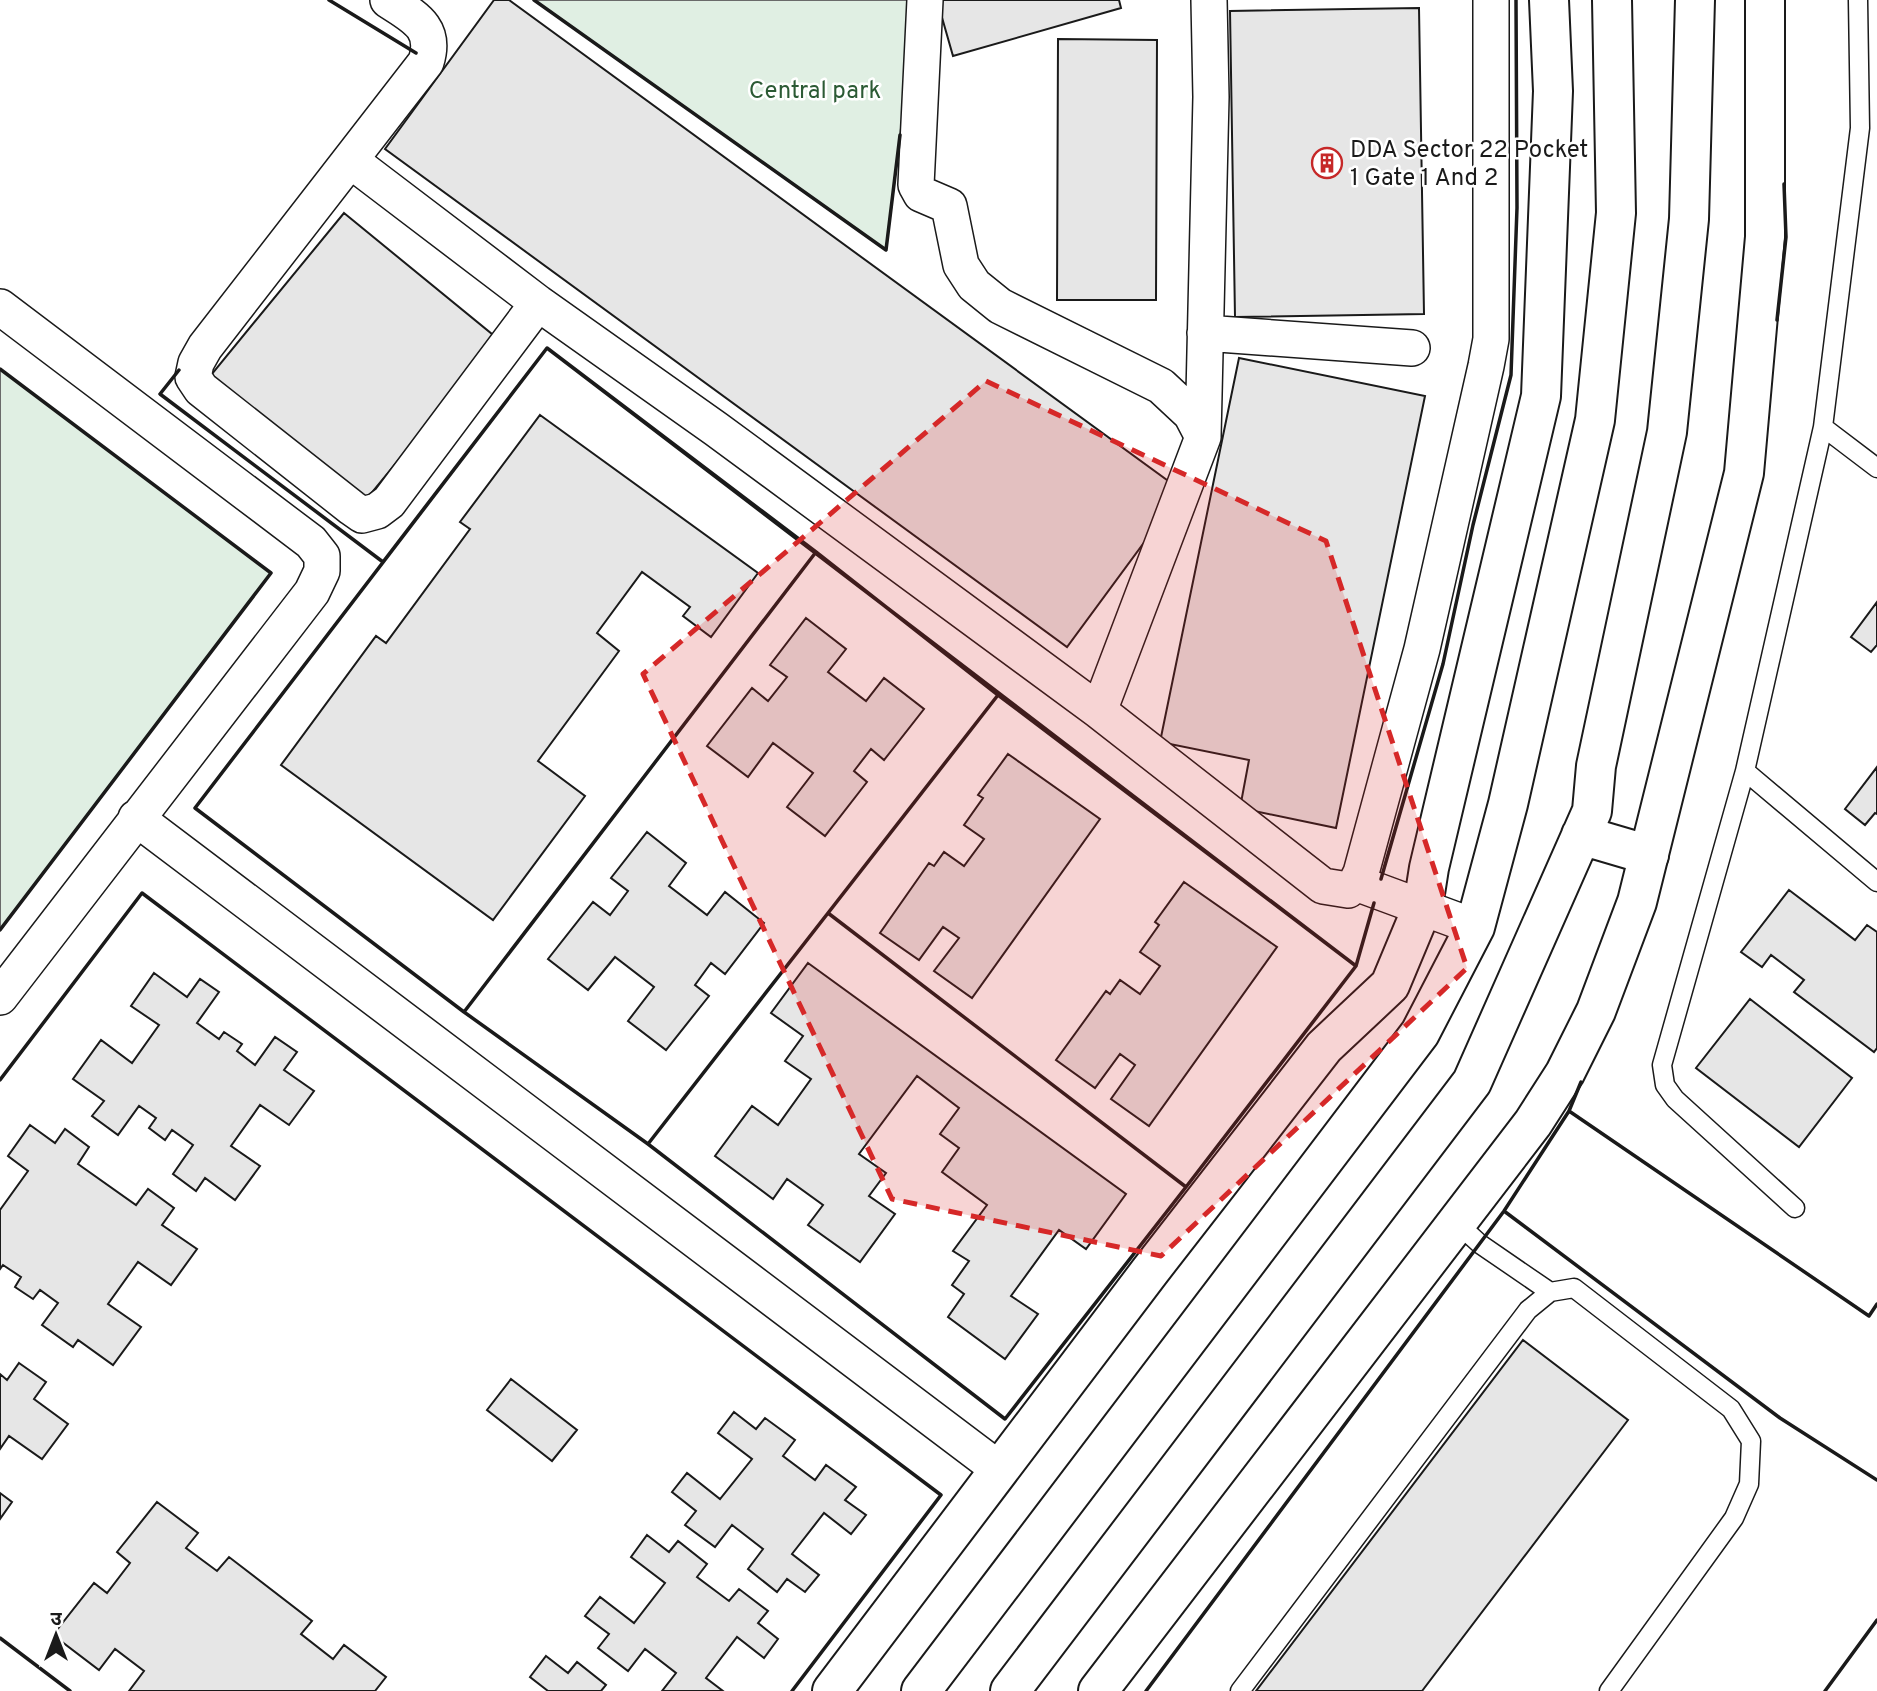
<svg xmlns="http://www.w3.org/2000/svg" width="1877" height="1691" font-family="Overpass,'Noto Sans Devanagari',sans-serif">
<rect width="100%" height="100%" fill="#fff"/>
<path fill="#e0efe3" stroke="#6a6a6a" stroke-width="2" d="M534,0H914L916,6L886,250Z
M0,369L271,573L0,930Z"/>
<path fill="#e6e6e6" stroke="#1a1a1a" stroke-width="2" d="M494,0H509L1182,491L1067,647L385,149Z
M937,0H1119L1121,8L953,56Z
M1419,8L1424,314L1235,317L1230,11Z
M1058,39L1157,40L1156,300H1057Z
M344,213L498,339L365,501L211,375Z
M1239,358L1425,396L1336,828L1240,808L1249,760L1160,742Z
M540,415L758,573L711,637L683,616L690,607L642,572L597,633L619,651L538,761L585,796L493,920L281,765L376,636L386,643L470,529L460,522Z
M1877,602V645L1871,652L1851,637Z
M806,618L846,649L828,672L866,701L884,678L924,709L884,760L871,749L854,771L867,782L825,836L787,807L813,773L773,743L748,777L707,746L752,688L768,701L787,677L770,665Z
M1008,754L1100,819L972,998L934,971L959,938L943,927L919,960L880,933L929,863L934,866L944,852L964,866L984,839L964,825L983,798L978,795Z
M1877,767V814L1875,813L1865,825L1845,809Z
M647,832L686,863L669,886L707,915L725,892L764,923L725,974L711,963L695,985L709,996L666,1050L628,1021L654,987L615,957L588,990L548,959L593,902L610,915L628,891L611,878Z
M1184,882L1277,947L1149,1126L1111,1099L1135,1065L1120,1054L1095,1088L1056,1060L1106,991L1110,994L1120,980L1140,994L1160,966L1140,952L1159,925L1155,922Z
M1789,890L1855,940L1867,925L1877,932V1048L1874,1052L1794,992L1804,980L1771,955L1762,967L1741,952Z
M808,963L1126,1194L1086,1249L1059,1230L1011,1296L1038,1314L1005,1359L948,1317L964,1294L952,1285L969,1261L953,1251L987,1205L942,1172L959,1148L940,1134L959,1108L917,1076L859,1154L886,1173L869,1196L895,1214L860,1262L808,1225L823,1205L787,1179L773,1199L715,1156L752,1106L778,1125L811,1079L785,1061L803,1036L771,1013Z
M154,973L187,997L200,979L219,992L197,1023L219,1039L224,1032L242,1044L237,1051L255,1065L275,1037L297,1052L284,1070L314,1091L289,1125L260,1105L231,1146L260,1166L235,1200L205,1178L196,1191L173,1174L193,1145L172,1130L165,1140L149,1128L156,1118L139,1106L118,1135L92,1116L104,1101L73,1079L101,1040L132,1063L159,1025L131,1006Z
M1750,999L1852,1078L1799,1147L1696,1068Z
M30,1125L55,1143L65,1129L89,1147L78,1164L136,1205L148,1189L174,1208L162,1225L197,1249L171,1285L138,1262L108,1304L141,1327L113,1365L78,1340L73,1347L42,1325L58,1303L40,1290L33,1299L15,1287L21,1277L3,1265L0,1269V1210L28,1171L8,1156Z
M1523,1340L1628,1420L1422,1691H1256Z
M19,1363L46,1382L34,1399L68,1424L42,1459L9,1436L0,1449V1374L7,1380Z
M511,1379L577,1430L552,1461L487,1410Z
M734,1412L756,1429L765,1418L795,1440L783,1456L815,1480L826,1465L856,1487L845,1500L866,1515L851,1534L824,1513L792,1554L819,1575L805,1592L787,1579L777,1592L748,1569L763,1549L732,1525L715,1547L685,1525L696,1511L672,1492L687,1473L720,1499L752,1459L718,1433Z
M0,1493L12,1502L0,1519Z
M157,1502L198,1533L186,1548L217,1571L229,1557L312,1621L301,1634L333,1659L344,1645L386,1677L375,1691H129L144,1671L115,1649L99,1670L53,1635L94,1583L107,1593L130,1563L117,1552Z
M647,1535L669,1552L678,1541L707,1564L697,1577L729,1601L739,1589L768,1611L758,1623L778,1639L764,1658L737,1637L706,1678L723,1691H662L676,1673L645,1649L628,1671L598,1648L609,1634L585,1616L600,1597L634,1623L665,1583L631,1557Z
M546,1656L568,1673L577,1662L606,1685L601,1691H548L530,1677Z"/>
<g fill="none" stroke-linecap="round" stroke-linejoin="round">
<g stroke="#1a1a1a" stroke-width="21">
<path id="service" d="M1823,427L1877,468
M1745,771L1877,882
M1795,1208L1675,1099L1665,1085L1662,1065L1745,771L1823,427L1860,128L1858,0
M1457,1223L1480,1244L1550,1292
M1240,1691L1528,1310L1550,1292L1574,1288L1731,1409L1751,1441L1749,1484L1734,1518L1609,1691"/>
</g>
<g stroke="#1a1a1a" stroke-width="38">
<path id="minor" d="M388,0C414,17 437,27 426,62L205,347L196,363L193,377L201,389L352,508L362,515L377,511L389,502L538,303
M925,0L916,185L921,194L949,206L961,265L974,285L1000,306L1161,386L1191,414L1203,437L1099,711
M350,160L538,303L716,429L1099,711L1323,886L1348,890L1356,883L1361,873L1422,649L1486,366L1491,339V0
M0,307L311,542L322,556V571L312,592L0,997
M1205,333L1412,348
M1203,437L1211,97L1209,0
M136,818L1000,1470
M1356,883L1475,927"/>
</g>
<g stroke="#1a1a1a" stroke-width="42">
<path id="tertiary" d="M832,1691L1150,1271L1324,1047L1390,985L1423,906L1429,868L1541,396L1553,91L1549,0
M1098,1691L1533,1123L1565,1073L1596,1011L1637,902L1744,473L1765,237V0"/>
</g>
<g stroke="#1a1a1a" stroke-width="42">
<path id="secondary" d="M1581,835L1649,855
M921,1691L1420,1033L1475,927L1508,804L1595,420L1616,213L1612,0
M1010,1691L1472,1082L1592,811L1596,766L1667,432L1689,219L1695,0"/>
</g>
<use href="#service" stroke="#fff" stroke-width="18"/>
<use href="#minor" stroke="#fff" stroke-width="35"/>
<use href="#tertiary" stroke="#fff" stroke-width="38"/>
<use href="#secondary" stroke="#fff" stroke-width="38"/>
<path stroke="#1a1a1a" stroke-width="3.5" d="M329,0L416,53
M534,0L886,250L900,135
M1777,320L1786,237L1784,184
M547,348L816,552L464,1012L195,808Z
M0,369L271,573L0,930
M179,370L160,394L383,562L547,348C817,553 1086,761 1356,966L1374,903
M816,552L998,695L648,1144L464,1012Z
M998,695L1356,966L1186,1187L828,913Z
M1381,879L1443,664L1473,525L1511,375L1517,208L1516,0
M828,913L1186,1187L1005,1419L648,1144Z
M0,1080L142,893L941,1495L792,1691
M1569,1111L1869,1316L1877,1304
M1504,1211L1780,1418L1877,1480
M0,1638L70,1691
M1146,1691L1504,1211L1569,1111L1581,1082
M1825,1691L1877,1620"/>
</g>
<path fill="#d62828" fill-opacity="0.2" stroke="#d62828" stroke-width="5" stroke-dasharray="14 9" stroke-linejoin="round" d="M986,381L1326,541L1467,968L1161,1256L892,1199L643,674Z"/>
<defs>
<g id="building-ring" transform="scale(1.575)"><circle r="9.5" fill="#fff" stroke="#c62828" stroke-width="1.5"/><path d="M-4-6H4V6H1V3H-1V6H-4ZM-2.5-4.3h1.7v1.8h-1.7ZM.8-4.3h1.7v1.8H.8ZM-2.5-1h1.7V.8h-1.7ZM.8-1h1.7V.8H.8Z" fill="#c62828"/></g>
</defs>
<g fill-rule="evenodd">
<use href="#building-ring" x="1327" y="163"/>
</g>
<g text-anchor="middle" stroke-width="5" stroke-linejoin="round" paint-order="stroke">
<g font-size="24" fill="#2b5a34" stroke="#fff">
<text x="815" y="98">Central park</text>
</g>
<g font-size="24" fill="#1a1a1a" stroke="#fff" text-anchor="start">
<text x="1350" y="157">DDA Sector 22 Pocket<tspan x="1350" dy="28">1 Gate 1 And 2</tspan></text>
</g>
</g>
<g transform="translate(56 1635)" stroke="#ffffff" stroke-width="5" paint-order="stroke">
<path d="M0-5L12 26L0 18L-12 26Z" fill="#1a1a1a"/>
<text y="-10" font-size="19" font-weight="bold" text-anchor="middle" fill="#1a1a1a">उ</text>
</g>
</svg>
